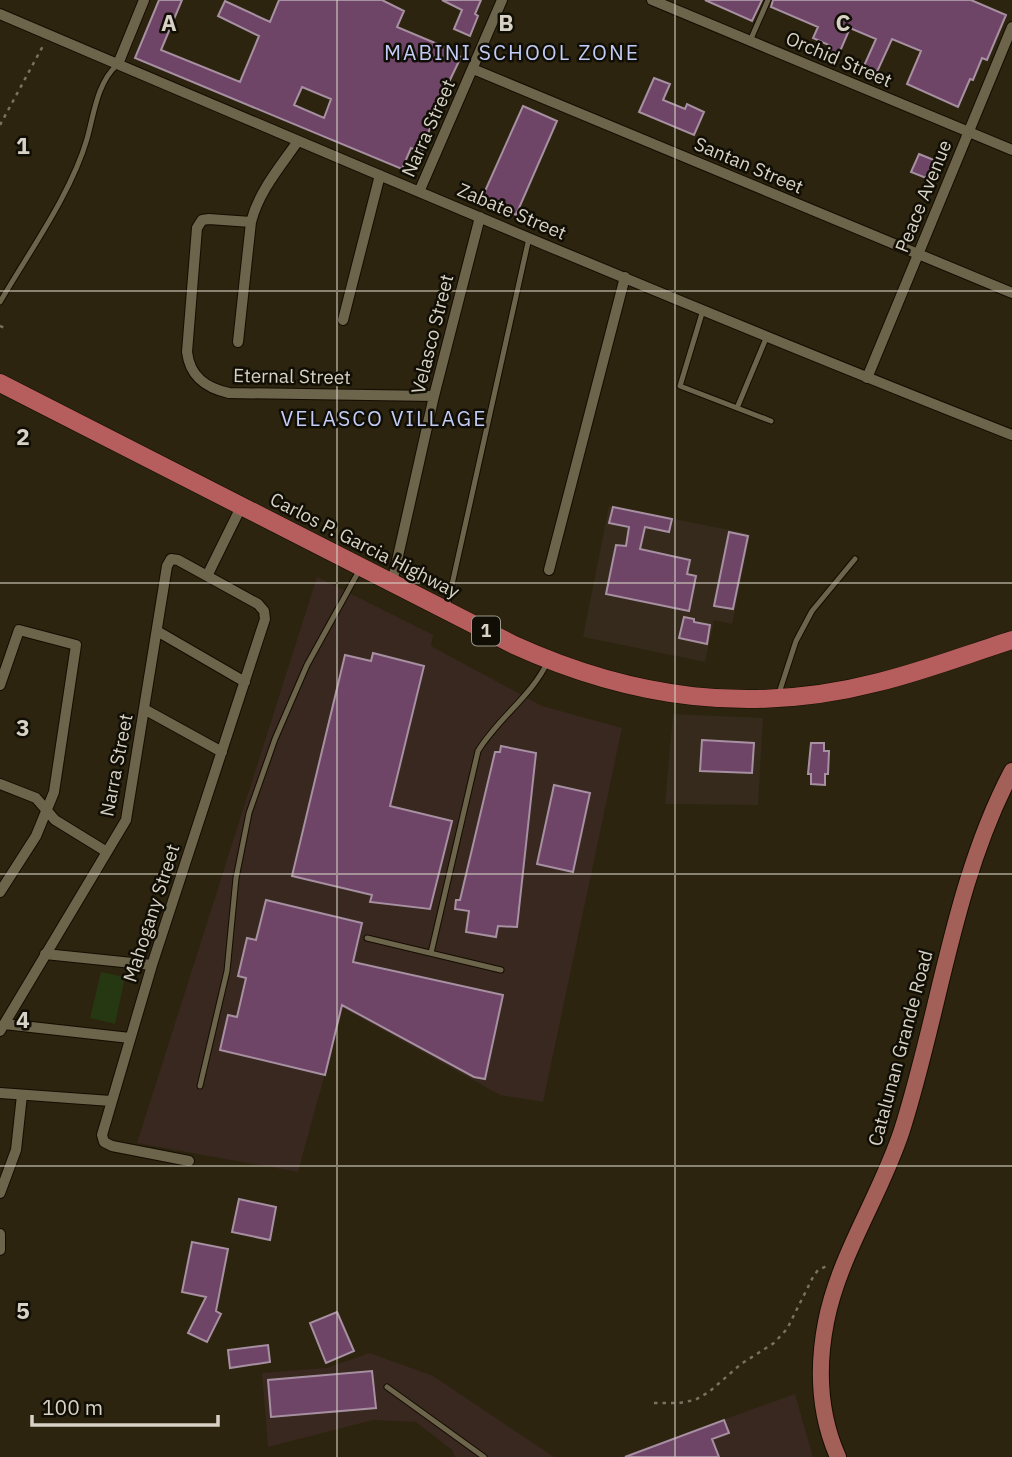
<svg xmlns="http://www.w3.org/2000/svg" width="1012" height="1457" font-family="'IBM Plex Sans',sans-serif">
<rect width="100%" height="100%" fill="#2c240e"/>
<path fill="#352a1b" d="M609,506L750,534L732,624L714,620L705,662L583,637Z
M673,714L763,718L758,805L665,804Z"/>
<path fill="#39281f" d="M317,577L433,635L431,646L542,706L622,728L543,1102L500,1095L343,1008L298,1172L137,1143Z
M370,1353L433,1376L554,1457H455L452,1450L416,1422L373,1420L268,1447L262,1373L326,1368Z
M795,1394L813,1457H619Z"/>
<path fill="#263812" d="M101,972L125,977L115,1024L90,1018Z"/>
<path fill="#6f4567" stroke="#a790a2" stroke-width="2" fill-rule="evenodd" d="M159,0H182L161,50L240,82L259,36L218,16L225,1L270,22L279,0H382L404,11L397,27L459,53L458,55L461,57L437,107L422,152L411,148L402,169L135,58ZM302,87L331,99L324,118L294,105Z
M442,0H481L475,14L478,16L470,36L454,29L462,10Z
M705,0H762L752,21Z
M773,0H971L1006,15L987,60L982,58L973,80L970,79L958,107L907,84L921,51L892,39L876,74L863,68L876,39L850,28L838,56L829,52L831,46L813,38L818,27L771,7Z
M654,78L670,84L663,100L685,109L687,104L704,112L694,135L639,112Z
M523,106L557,121L516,215L481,200Z
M919,154L939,162L931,180L911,172Z
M613,507L672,519L669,532L645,527L640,549L690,560L687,574L696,576L689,611L606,594L616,545L626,546L629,527L609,523Z
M729,532L748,536L733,609L714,606Z
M684,617L694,619V622L710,625L707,644L679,638Z
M373,653L424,666L390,806L452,821L430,909L370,902L372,895L292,876L345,655L371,661Z
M702,740L754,743L752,773L700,771Z
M811,743H824V751H829L828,774H825V785L811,784V774H808Z
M501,746L536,753L517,927L498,926L496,937L466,932L469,911L455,909L456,900H460L495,752H500Z
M554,785L590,793L573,872L537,864Z
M266,900L362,923L353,962L503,995L485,1079L474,1077L342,1005L325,1075L220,1050L228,1015L237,1017L246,978L238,976L247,938L256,940Z
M239,1199L276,1207L270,1240L232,1232Z
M192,1242L228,1249L216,1311L221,1314L207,1342L188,1333L206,1297L182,1292Z
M337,1312L354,1351L326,1363L310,1323Z
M268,1345L270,1362L230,1368L228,1350Z
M372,1371L376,1408L271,1417L268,1380Z
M724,1420L729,1433L712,1439L719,1457H625Z"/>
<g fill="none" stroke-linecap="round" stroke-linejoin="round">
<g stroke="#140d00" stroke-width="7">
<path id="service" d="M750,41L768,0
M0,302C29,252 71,194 87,139C94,114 97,83 117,65
M703,310L680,386L771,421
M737,408L767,336
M447,607L529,238
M779,693L796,641L812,611L855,559
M367,938L501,970
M431,953L478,751C498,718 532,696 548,661
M200,1086L227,971L236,878L249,813L275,739L307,665L360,569
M387,1387L484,1457"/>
</g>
<g stroke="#140d00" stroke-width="12">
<path id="minor" d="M652,0L1012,150
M0,14C336,157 672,301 1012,435
M118,64L144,0
M473,69L1012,293
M419,192L502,0
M251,222L209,219L202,220L197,228L187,352C190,377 206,388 229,393L434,396
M343,320L380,175
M238,342L251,222C259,191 280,167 298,141
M867,378L1012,27
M549,570L625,277
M207,576L242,505
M392,583L434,396L480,217
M157,631L245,682
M0,685L19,630L76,645L54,792L36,836L0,892
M144,709L222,752
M0,784L36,798L55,820L107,852
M45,954L152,965
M4,1024L130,1038
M0,1031L126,820L167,566L171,559L178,560L258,604L264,611L265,619L152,965L102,1135L104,1142L112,1146L189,1161
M0,1093L111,1101
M0,1193L16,1150L22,1095
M0,1234V1250"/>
</g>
<g stroke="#140d00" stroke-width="18">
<path id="primary" d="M838,1457C819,1414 817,1368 826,1322C839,1255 881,1195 902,1130C940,1011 953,883 1012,771"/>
</g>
<g stroke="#140d00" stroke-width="19">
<path id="trunk" d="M0,383L514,645C633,699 752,715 879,682C924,671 968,654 1012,640"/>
</g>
<path stroke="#787260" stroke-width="2.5" stroke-dasharray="3.5 5" stroke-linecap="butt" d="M0,125L44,44
M0,326L7,329
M654,1403H679L695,1400L709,1392L741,1364L774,1343L787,1329L813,1277L818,1270L827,1266"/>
<use href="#service" stroke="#6d644c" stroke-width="5"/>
<use href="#minor" stroke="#6d644c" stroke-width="10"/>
<use href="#primary" stroke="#a36059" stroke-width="16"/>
<use href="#trunk" stroke="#b55e5d" stroke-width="18"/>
</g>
<path fill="none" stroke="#d7d2c5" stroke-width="2" stroke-opacity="0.55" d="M337,0V1457M675,0V1457M0,291H1012M0,583H1012M0,874H1012M0,1166H1012"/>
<g text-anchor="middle" stroke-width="5" stroke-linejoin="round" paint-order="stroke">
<rect fill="#110e05" stroke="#9c978b" stroke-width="2" x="472" y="616.5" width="28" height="29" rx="5"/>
<g font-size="18" font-weight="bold" fill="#d7d2c5">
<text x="486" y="637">1</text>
</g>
<g font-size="19" fill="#d7d2c5" stroke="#110e05">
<text transform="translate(839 59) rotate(23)" y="7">Orchid Street</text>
<text transform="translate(428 128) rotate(-66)" y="7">Narra Street</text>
<text transform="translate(749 165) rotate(23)" y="7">Santan Street</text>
<text transform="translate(923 196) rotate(-68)" y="7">Peace Avenue</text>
<text transform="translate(512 211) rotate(23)" y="7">Zabate Street</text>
<text transform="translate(432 334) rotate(-76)" y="7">Velasco Street</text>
<text transform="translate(292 376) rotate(1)" y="7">Eternal Street</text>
<text transform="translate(365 545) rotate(27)" y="7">Carlos P. Garcia Highway</text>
<text transform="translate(116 765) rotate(-79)" y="7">Narra Street</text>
<text transform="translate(151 913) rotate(-72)" y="7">Mahogany Street</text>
<text transform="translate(900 1048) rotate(-75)" y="7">Catalunan Grande Road</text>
</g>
<g font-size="21" letter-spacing="2" fill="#c2ccf6" stroke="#110e05">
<text x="512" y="60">MABINI SCHOOL ZONE</text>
<text x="384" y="426">VELASCO VILLAGE</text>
</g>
</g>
<g font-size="23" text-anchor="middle" font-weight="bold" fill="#d7d2c5" stroke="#110e05" stroke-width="5" stroke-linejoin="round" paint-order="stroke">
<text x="169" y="31">A</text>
<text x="506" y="31">B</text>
<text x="843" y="31">C</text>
<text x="23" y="154">1</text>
<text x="23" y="445">2</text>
<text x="23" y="736">3</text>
<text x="23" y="1028">4</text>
<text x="23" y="1319">5</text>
</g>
<path d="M32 1415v10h186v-10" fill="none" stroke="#d7d2c5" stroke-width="3.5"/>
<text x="42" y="1415" font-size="21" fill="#d7d2c5" stroke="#110e05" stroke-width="5" paint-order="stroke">100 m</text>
</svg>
